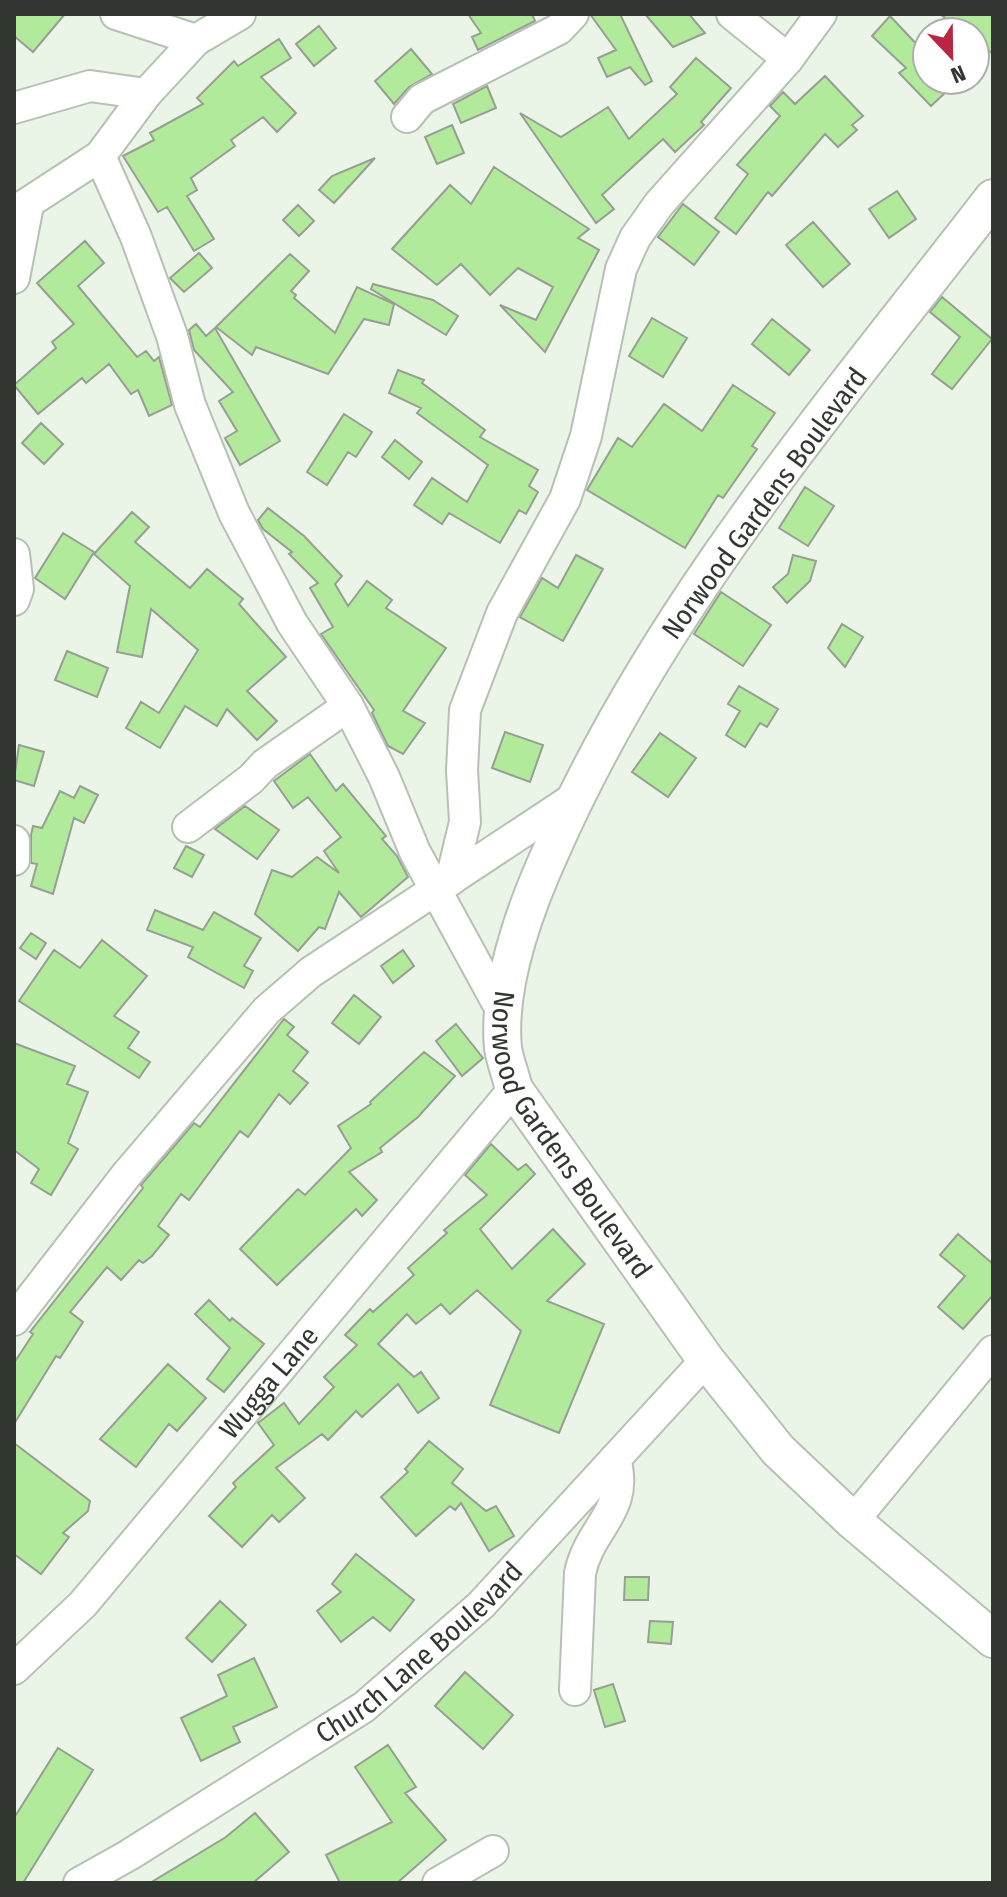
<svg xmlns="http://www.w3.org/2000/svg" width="1007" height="1897" font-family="'Fira Sans Condensed',sans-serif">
<rect width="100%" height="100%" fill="#ebf5e7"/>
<path fill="#b2ea9c" stroke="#969f92" stroke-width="2" d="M14,14H65L33,52L14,36Z
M468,14H532L535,21L478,50L472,37L481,33Z
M590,14H620L652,81L645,85L630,67L607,77L598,58L616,50Z
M645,14H689L705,33L673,47Z
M940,14H993V54L975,40V32H964Z
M890,16L923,51L927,47V80H935L946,92L931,106L899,73L906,68L872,36Z
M319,26L336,48L314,66L296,44Z
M279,39L291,58L261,77L296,113L277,132L263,117L231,140L235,146L191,178L197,190L187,196L214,239L194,251L167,207L158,212L123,156L154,140L150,133L203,104L197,98L234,61L238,66Z
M411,49L432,74L409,87L394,104L375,81Z
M696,58L731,88L701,122L704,125L675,152L663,139L602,195L614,209L596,223L520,113L561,137L608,107L629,139L677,94L670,87Z
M825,76L863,116L852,125L857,130L838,147L825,134L772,196L768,192L736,234L715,218L748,174L737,165L780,116L770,106L783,92L795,104Z
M487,86L496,108L461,123L453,104Z
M452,125L464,153L437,164L425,137Z
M375,158L334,203L319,190L332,176Z
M494,167L589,229L578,238L599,250L545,352L500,305L536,320L553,287L518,268L490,295L461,264L437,285L392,249L450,185L471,204Z
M897,191L916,219L889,238L869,209Z
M683,204L719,232L694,265L658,237Z
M298,205L314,221L299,236L283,220Z
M813,222L850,264L823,287L786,245Z
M85,241L104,263L78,286L137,357L146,351L154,361L159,357L172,405L149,416L138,390L131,394L109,364L86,383L82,378L38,414L14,385L56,348L52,342L74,324L37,283Z
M199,253L212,268L184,292L170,278Z
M290,254L309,271L291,291L296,295L294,298L335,333L357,287L394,304L389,325L364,319L328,374L256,347L252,355L216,327Z
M373,284L433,300L458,316L446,335L371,289Z
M942,297L992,339L952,389L932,374L960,337L930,312Z
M652,318L687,338L663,377L629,356Z
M772,319L810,350L789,375L752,344Z
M196,324L206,336L215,328L280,441L240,465L225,438L237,431L219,401L233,392L194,350L189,330Z
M398,370L424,380L422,383L485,430L480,437L538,470L529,486L538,492L526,514L519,510L500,543L449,513L442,524L414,505L432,478L467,502L488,465L417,413L421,408L389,393Z
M733,385L775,413L752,446L757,449L723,498L718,495L685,548L587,490L618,438L632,447L664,404L702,431Z
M344,414L372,432L356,457L348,452L327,485L307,472Z
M41,423L63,444L44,464L22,443Z
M395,440L422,462L409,479L382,457Z
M805,487L834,506L808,546L779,528Z
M268,508L304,536L342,576L335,584L348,606L367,581L392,600L386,608L446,648L403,711L425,723L403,754L388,746L372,713L374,710L321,634L333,627L310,588L318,583L289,554L292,552L263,529L258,520Z
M132,512L149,527L135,542L190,588L207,569L243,599L239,604L286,657L247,691L277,721L257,740L227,709L217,726L185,706L160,748L126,728L141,702L159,713L198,650L151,609L142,657L117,652L130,586L94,554Z
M63,533L94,552L65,599L35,578Z
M576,555L603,569L563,641L520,617L542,578L558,588Z
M793,555L816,561L810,581L787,603L773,587L788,574Z
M721,592L771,625L743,666L694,634Z
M842,624L863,637L845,667L828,648Z
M67,651L108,668L97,697L55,680Z
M739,686L778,709L767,727L760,723L745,747L726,735L740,711L728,704Z
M505,732L543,745L530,782L492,768Z
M660,733L696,758L668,797L632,772Z
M19,745L44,752L34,786L14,780Z
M310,754L336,791L343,784L386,836L382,839L397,856L408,877L361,917L339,892L325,929L319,927L298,951L255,914L272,870L292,877L317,857L339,873L324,851L341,837L308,797L293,808L274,781Z
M80,786L98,795L84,823L74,818L53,894L31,886L37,864L31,863V835L33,826L42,828L60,791L74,798Z
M245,806L279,830L257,859L215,829Z
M186,846L204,855L192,877L174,868Z
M155,910L203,930L214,912L261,938L244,966L253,971L244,988L188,957L193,947L147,930Z
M31,933L46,943L36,959L20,948Z
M102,940L147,976L114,1016L139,1032L128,1048L150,1062L139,1078L19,1001L54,950L80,968Z
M403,950L414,966L393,983L381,966Z
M354,995L381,1017L359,1044L332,1023Z
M284,1019L294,1027L287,1035L308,1052L293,1071L308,1083L290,1104L279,1094L248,1137L240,1131L189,1200L181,1194L158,1226L169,1235L152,1256L143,1263L139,1260L121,1280L107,1267L70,1312L83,1322L60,1358L56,1356L14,1424V1363L33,1334L30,1332L143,1188L141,1185L194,1123L200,1127Z
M456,1024L483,1058L462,1076L436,1041Z
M14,1043L75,1066L67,1084L88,1092L68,1143L78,1149L51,1195L31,1183L39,1169L14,1150Z
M424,1052L455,1076L418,1117L380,1148L382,1152L349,1172L377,1200L362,1216L356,1209L277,1285L240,1249L298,1189L305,1195L351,1148L338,1126L371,1104L370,1102Z
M491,1144L518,1170L526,1164L535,1174L480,1229L512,1269L553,1229L585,1264L547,1301L604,1324L559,1433L490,1405L521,1331L477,1290L450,1314L441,1304L416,1324L407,1314L378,1344L414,1377L421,1372L439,1398L418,1413L398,1384L362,1417L356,1411L328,1440L322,1434L276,1468L305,1498L279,1522L272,1515L242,1547L209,1516L236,1487L233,1483L274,1445L258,1423L284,1403L299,1424L334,1387L324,1377L357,1345L345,1335L370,1309L373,1312L414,1275L408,1268L447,1233L444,1230L487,1195L465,1175Z
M958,1234L993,1264V1295L963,1329L938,1307L965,1276L940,1255Z
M209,1300L230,1321L232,1318L264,1344L224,1392L207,1379L230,1348L195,1314Z
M168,1364L206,1398L177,1431L169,1424L136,1467L100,1439Z
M429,1441L463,1469L452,1483L486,1511L496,1506L514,1536L489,1551L461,1503L455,1510L450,1506L416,1536L381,1497L408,1472L405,1469Z
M14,1443L90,1501L88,1511L63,1533L69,1537L41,1574L14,1554Z
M356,1554L414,1600L390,1631L373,1617L341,1642L317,1611L341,1592L332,1584Z
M625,1577H649L648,1600H624Z
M220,1601L246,1625L212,1662L186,1638Z
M650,1621L673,1622L671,1644L648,1642Z
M254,1658L277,1707L233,1727L240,1742L201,1761L181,1718L227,1696L218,1675Z
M465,1672L513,1715L483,1749L435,1706Z
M613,1684L625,1721L605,1727L594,1690Z
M388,1745L416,1787L405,1793L446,1840L397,1883H340L326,1855L392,1822L355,1767Z
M58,1748L93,1770L23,1883H14V1818Z
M255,1813L289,1852L253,1883H150L226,1837Z"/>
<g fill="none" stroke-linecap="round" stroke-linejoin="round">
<g stroke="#b7c0b3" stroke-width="34">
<g id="minor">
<path d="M116,14L196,40L240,14"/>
<path d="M732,14L788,59"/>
<path d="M14,108L90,86L146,94"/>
<path d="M407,117L422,99L559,29L573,14"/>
<path d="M100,156L136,237L172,336L190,405L234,513L292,623L348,706L384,777L415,852L504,1015"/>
<path d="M14,212L100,156L146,94L196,40"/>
<path d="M14,278L28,205"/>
<path d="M14,554L18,589L14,600"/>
<path d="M188,827L251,779L265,764L348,706"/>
<path d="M14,841V860"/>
<path d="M451,880L465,822L462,770L465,710L502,613L565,499L586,436L621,269L635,238L659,204L788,59L821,14"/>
<path d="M14,1320L127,1174L267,1010L311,972L574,798"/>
<path d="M853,1521L993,1351"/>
<path id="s1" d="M14,1669L83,1604L514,1089"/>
<path d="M575,1690L580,1573C590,1526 630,1511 615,1459"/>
<path id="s2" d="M79,1883L129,1855L364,1707L481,1605L706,1360"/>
<path d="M438,1883L493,1851"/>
</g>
</g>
<g stroke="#b7c0b3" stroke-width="40">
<g id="tertiary">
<path id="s3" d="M993,198C833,405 658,608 552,849C526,906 497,985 503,1048C505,1061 511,1076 514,1089L706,1360L778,1450L853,1521L993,1639"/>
</g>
</g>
<use href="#minor" stroke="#fff" stroke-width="30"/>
<use href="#tertiary" stroke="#fff" stroke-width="36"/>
</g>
<g text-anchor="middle" stroke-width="6" stroke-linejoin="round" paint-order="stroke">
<g font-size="28" fill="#333732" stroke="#fefefe">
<text transform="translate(764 503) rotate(-54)" y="10">Norwood Gardens Boulevard</text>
<text dy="10" stroke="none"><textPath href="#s3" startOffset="1102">Norwood Gardens Boulevard</textPath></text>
<text dy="10" stroke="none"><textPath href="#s1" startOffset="384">Wugga Lane</textPath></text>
<text dy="10" stroke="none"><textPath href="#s2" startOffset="412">Church Lane Boulevard</textPath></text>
</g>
</g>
<rect width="1007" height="1897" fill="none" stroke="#333732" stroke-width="32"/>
<g transform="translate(951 56) rotate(158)"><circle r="38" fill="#fefefe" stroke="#adaeac" stroke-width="2"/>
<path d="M0-6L14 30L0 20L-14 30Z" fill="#b92843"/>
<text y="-12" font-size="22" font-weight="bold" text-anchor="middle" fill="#333732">N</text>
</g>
</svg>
